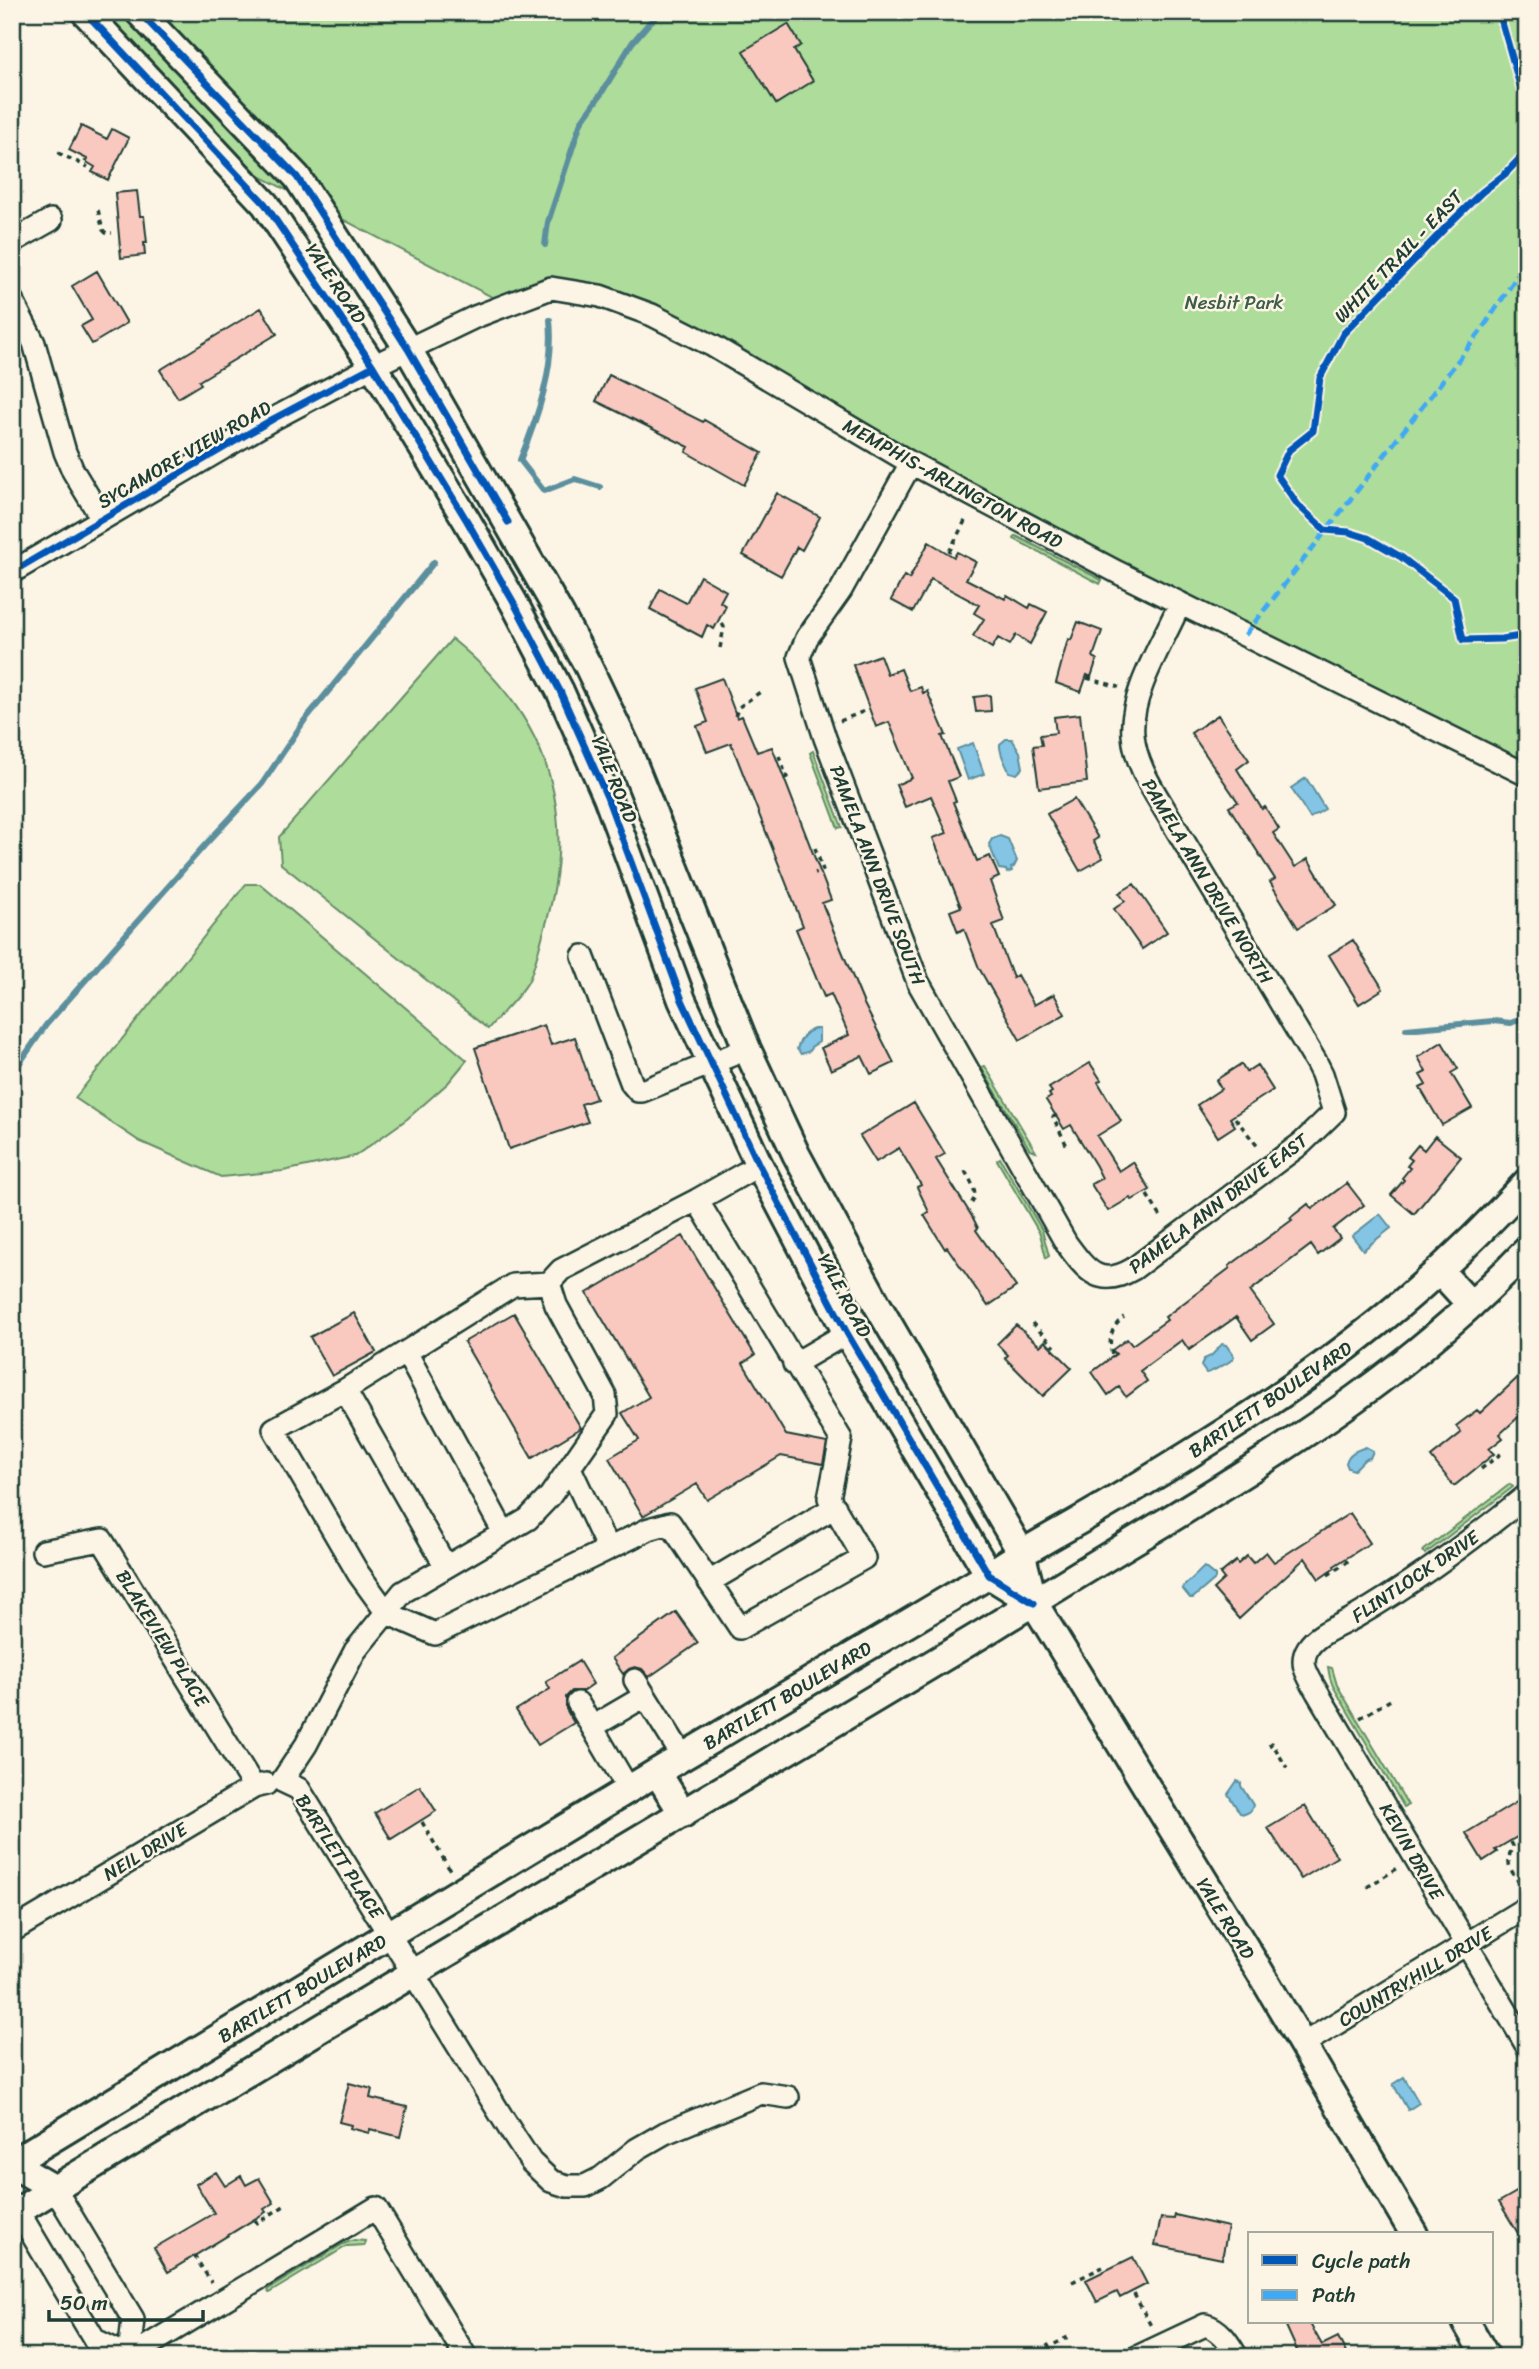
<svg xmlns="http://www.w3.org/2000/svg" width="1539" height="2369" font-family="Sriracha,sans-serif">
<rect width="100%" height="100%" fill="#fcf5e5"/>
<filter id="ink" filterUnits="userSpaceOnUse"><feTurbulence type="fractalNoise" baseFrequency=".0143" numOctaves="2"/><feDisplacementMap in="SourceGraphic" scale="14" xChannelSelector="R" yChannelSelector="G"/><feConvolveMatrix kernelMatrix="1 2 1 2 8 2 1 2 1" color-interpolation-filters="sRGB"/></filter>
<g filter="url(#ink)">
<path fill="#aedc9b" stroke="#668c68" stroke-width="2" d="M80,12H1527V776L679,337C626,315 569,288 511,307L210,150Z
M1016,536L1102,580L1100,584L1014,539Z
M452,639C549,717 581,814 543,934C539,949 535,966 529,980C522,995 499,1015 488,1029L281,864L279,837Z
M813,751L842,827L838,828L810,753Z
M246,884H260L467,1060L448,1083L407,1119L355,1156L283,1171L221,1177L139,1141L75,1098Z
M985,1066L1036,1152L1030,1150L981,1067Z
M1000,1158L1042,1230L1049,1256L1046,1258L1040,1234L997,1160Z
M1510,1484L1513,1487L1425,1554L1423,1551Z
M1328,1667L1332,1668L1337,1685L1408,1805L1404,1807L1333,1686L1330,1678Z
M354,2240L365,2241L364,2245L347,2246L269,2293L267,2290L343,2244Z"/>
<path fill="#84c5e5" stroke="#5c8f9e" stroke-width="2" d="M1006,739H1012L1020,752L1023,768L1017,774L1009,772C1006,763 999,754 1000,744Z
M973,743L984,774L968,780L957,749Z
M1306,778L1325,809L1310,818L1291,788Z
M1000,836L1008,839L1017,861L1014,867L1011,868L1012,871L1007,873L1006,870L999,869L989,844L992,839Z
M814,1029H819V1042L811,1047L810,1051L801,1054L797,1049C800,1039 805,1032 814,1029Z
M1380,1214L1391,1228L1363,1250L1352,1236Z
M1222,1344L1226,1345L1234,1356L1233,1359C1230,1362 1210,1373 1206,1373L1201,1366L1204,1359L1211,1356Z
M1366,1447L1373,1451L1370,1458L1365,1459L1354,1470L1348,1468L1346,1463C1348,1453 1357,1450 1366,1447Z
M1204,1567L1215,1576V1579L1193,1598H1190L1182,1588Z
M1237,1781L1241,1783V1786L1253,1805L1251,1811L1245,1814L1240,1813L1228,1794Z
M1404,2077L1419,2103L1408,2110L1393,2084Z"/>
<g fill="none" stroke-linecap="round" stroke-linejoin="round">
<path stroke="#5c8f9e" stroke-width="6" d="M545,245L548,222L581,122L601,94L632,43L650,22L662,12
M550,320C555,367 538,417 520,460L544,491L575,479L600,487
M1406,1029L1493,1021L1511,1023L1527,1016
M12,1074L46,1025L204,846L262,784L304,721L434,562"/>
</g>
<path fill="#f9c9c0" stroke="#1f3d34" stroke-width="2" d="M788,24L801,45L794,50L813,81L776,104L743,51Z
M81,126L107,139L112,129L129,138L108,180L92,172L95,167L85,161L87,159L69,150Z
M137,191L140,216H144L147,243H144L145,255L121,258L115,193Z
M97,271L127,323L92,344L81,326L92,320L72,286Z
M261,308L277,334L199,381L201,384L178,398L160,370Z
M609,375L703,422L704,420L762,453L744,485L686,452L689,447L596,401Z
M777,493L820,517L802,550L797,547L781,576L743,555Z
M929,542L954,557L957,552L976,562L966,579L1005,599L1007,595L1029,608L1031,604L1047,612L1030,644L1016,635L1010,645L998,638L992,648L973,636L984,619L974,613L979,605L931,579L913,612L891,600L904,576L909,579Z
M700,576L726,591L720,602L726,606L714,629L707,625L702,637L650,609L660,589L686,603Z
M1078,622L1102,631L1093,657L1097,659L1091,677L1087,675L1081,692L1056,683L1068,639L1071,640Z
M880,655L887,674L901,669L910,691L921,687L923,693L927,691L946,735L942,736L959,777L948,781L956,801L953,802L977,861L990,856L999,877L990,881L1004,921L993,925L1013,978L1017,975L1034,1005L1054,994L1065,1014L1020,1040L979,968L964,929L958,932L950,911L961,907L933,838L947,833L931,796L905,807L896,785L912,778L889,722L876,727L853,665Z
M722,678L737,718L742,716L757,752L772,747L831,900L822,903L864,1004L894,1063L871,1074L862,1056L831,1070L821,1048L849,1035L831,994L824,997L796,929L803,926L731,743L707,752L697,726L708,722L695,688Z
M990,695L991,711L976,712L974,697Z
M1080,714L1087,782L1039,788L1033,746L1042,745L1040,735L1056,733L1054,717Z
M1218,715L1249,760L1237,769L1262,809L1265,807L1279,829L1273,833L1295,867L1308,859L1336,905L1298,928L1270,882L1275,879L1229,807L1238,802L1191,733Z
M1074,799L1098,838L1093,841L1103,858L1080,871L1047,814Z
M1134,884L1167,932L1142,949L1114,909L1125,901L1119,893Z
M1353,940L1383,989L1359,1004L1329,955Z
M544,1025L551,1045L575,1037L596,1099L581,1104L588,1122L509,1149L475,1048Z
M1442,1042L1458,1069L1451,1073L1472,1108L1442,1125L1420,1088L1426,1085L1420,1075L1426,1072L1418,1057Z
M1090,1063L1101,1080L1098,1082L1121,1121L1097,1136L1119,1171L1133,1162L1150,1190L1132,1200L1130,1198L1108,1211L1091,1184L1102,1178L1096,1166L1071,1125L1064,1129L1046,1100L1051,1097L1049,1094L1052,1092L1049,1088Z
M1241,1064L1246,1072L1257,1065L1273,1090L1230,1118L1235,1126L1218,1137L1197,1105L1221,1089L1216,1080Z
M914,1103L945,1154L936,1159L973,1218L978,1228L976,1230L1016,1287L988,1306L947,1247L945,1249L924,1215L929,1212L917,1187L921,1185L899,1148L876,1162L860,1136Z
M1435,1136L1461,1157L1414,1214L1391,1195L1404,1180L1402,1178L1410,1168L1407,1166L1412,1160L1408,1157L1418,1145L1424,1150Z
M1347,1183L1364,1205L1333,1229L1340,1238L1318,1255L1311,1245L1250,1291L1274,1324L1252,1340L1236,1317L1189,1350L1182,1340L1140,1371L1147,1381L1126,1397L1119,1387L1108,1395L1092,1372L1116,1354L1112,1350L1127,1339L1132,1345L1167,1320L1165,1317L1230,1268L1229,1266L1292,1220L1290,1218L1308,1204L1312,1209Z
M683,1236L755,1355L743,1363L786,1435L827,1443L823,1464L781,1456L707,1500L697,1484L643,1516L609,1458L639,1440L622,1413L649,1397L587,1293Z
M354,1313L376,1352L332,1376L310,1337Z
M514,1313L581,1428L532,1458L464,1342Z
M1016,1325L1040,1346L1045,1341L1072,1368L1043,1396L1005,1358L1008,1355L997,1344Z
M1527,1369V1409L1500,1434L1503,1438L1489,1449L1494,1454L1454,1486L1431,1457L1461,1433L1456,1426L1477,1410L1480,1413Z
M1350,1513L1370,1543L1334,1566L1335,1568L1319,1579L1305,1558L1239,1619L1213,1589L1224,1579L1220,1574L1236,1561L1238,1564L1247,1556L1253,1563L1266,1552L1274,1562Z
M676,1612L698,1643L649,1677L642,1669L635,1667L629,1669L623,1674L612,1658Z
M579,1661L593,1684L583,1691H572L566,1697V1709L574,1723L538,1745L516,1710L550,1689L546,1682Z
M420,1786L436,1811L391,1839L375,1813Z
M1520,1800L1527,1811V1831L1495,1850L1497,1852L1483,1861L1466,1833Z
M1305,1806L1337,1857L1301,1879L1268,1828Z
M349,2083L372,2089L370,2098L407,2107L400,2137L370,2129L369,2133L350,2128L351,2125L339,2122Z
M216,2172L225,2186L241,2176L246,2185L259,2178L274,2203L264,2209L266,2212L168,2272L154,2248L214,2213L196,2184Z
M1527,2186V2248L1499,2202Z
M1175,2215L1228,2227L1222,2259L1155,2245L1161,2218L1174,2219Z
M1133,2257L1147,2284L1120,2298L1117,2292L1097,2302L1086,2280Z
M1295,2322H1309L1322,2345L1338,2337L1348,2357H1300L1286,2326Z"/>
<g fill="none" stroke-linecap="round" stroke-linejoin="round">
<g stroke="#1f3d34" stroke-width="26">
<path id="minor" d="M12,242L51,220
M12,300L34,343L65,452L73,471L102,519
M911,463L841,590L807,638L799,657L825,738L918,982L1066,1243C1086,1270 1099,1289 1133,1269L1302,1143L1334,1112L1322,1074L1316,1062L1162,805C1149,784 1135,760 1133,735C1129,694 1164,641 1180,603
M12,572L273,419L373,366L475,317L551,288L600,296L652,315L713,346L911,463L1117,572L1527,775
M583,956L632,1084L638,1091H642L747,1049
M406,1352L345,1390L446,1567
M794,1364L847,1333
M345,1390L274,1429L358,1573L387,1613L435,1634L649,1529L670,1523L740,1628L864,1558L829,1498L841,1439L697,1200
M570,1468L608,1549
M1527,1495C1473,1539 1417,1581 1357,1616C1342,1625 1317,1633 1308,1648C1298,1664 1309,1677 1317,1692L1527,2046
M504,1533L406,1352L513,1285L549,1283
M43,1551L102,1540L254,1787
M709,1582L835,1507
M635,1680L683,1757
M578,1703L629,1790
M592,1727L645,1696
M282,1781L306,1745L355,1651L403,1592L528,1519L550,1496L607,1414L605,1395L556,1305L549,1283L561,1270L697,1200L759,1165
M282,1781L299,1789L512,2133L531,2162L551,2181L567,2186H585L601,2178L637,2149L665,2133L761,2093L788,2097
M12,1931L254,1787L266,1784
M1303,2044L1527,1907
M55,2189L133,2319L129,2356
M18,2211L95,2340L130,2357
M129,2357L376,2208L466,2357
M1137,2357L1205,2325C1221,2329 1229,2344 1237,2357"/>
</g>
<g stroke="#1f3d34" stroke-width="32">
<path id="major" d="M85,12L265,204L373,366L467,521L514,603L560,691L607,797L682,1000L759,1165L847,1333L989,1575L1034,1603
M139,12L297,177L408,349L561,616L588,666L627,748L747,1049L796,1154L878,1306L1021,1552L1034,1603L1260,1972L1414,2234
M1439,1270L1471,1305
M657,1772L683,1814
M12,2163L657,1772L989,1575C1010,1560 1031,1548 1052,1536C1106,1506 1160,1473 1212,1440C1330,1366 1433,1286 1527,1182
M12,2164L55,2189
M12,2215C333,2018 659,1829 982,1634C1043,1596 1105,1558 1167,1521C1297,1442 1421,1362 1527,1250
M1466,2322L1486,2357"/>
</g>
<path stroke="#1f3d34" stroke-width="3.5" stroke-dasharray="5 5" stroke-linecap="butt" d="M58,153L88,167
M98,210L103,230L106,233H112
M949,552L967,517
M720,648L724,627L720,620
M1087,678L1119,687
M735,716L739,707L763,690
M840,721L867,710
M779,756L787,777L781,780
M815,848L823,870L815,873
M1057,1115L1053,1117L1067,1146
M1235,1118L1259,1148
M965,1171C971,1182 981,1195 969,1206
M1147,1195L1163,1220
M1032,1323L1055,1347
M1112,1354C1108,1339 1111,1327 1124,1317
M1481,1469L1502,1453
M1517,1563L1527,1555
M1328,1575L1347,1562L1345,1560
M1360,1718L1392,1699
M1269,1746L1272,1743L1287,1768
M422,1822L450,1870
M1511,1842L1513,1846C1504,1865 1511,1869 1521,1886
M1367,1887L1398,1868
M255,2220L257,2223L284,2206
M194,2255L211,2282
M1072,2282L1103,2267
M1134,2294L1151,2326
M1047,2344L1049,2347L1070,2336"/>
<use href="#minor" stroke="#fcf5e5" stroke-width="21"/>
<use href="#major" stroke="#fcf5e5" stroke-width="26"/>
<path stroke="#3fa9f5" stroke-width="5" stroke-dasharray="10 5" stroke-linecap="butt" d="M1245,635L1481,331L1527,261"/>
<g stroke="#fcf5e5" stroke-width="11">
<path id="cycleway" d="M85,12L265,204L373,366L467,521L514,603L560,691L607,797L682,1000L759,1165L847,1333L989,1575L1034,1603
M139,12L297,177L408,349L508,522
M1499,12L1527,110
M1527,151L1505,174L1482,192L1448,225L1343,334L1320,378L1313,431L1289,450L1277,475L1298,505L1325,530L1349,532L1368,538L1401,557L1454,598L1463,640L1502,639L1527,635
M12,572L273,419L373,366"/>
</g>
<use href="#cycleway" stroke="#0057b8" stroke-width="7"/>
</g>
</g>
<g text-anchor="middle" stroke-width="5" stroke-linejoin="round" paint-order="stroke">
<g font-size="19" fill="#1f3d34" stroke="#fcf5e5">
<text transform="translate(1398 256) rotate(-46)" y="7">WHITE TRAIL - EAST</text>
<text transform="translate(336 283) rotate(56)" y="7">YALE ROAD</text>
<text transform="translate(184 454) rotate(-30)" y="7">SYCAMORE VIEW ROAD</text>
<text transform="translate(953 483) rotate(29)" y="7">MEMPHIS-ARLINGTON ROAD</text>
<text transform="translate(615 779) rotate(68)" y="7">YALE ROAD</text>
<text transform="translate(878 875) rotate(69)" y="7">PAMELA ANN DRIVE SOUTH</text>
<text transform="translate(1208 881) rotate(59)" y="7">PAMELA ANN DRIVE NORTH</text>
<text transform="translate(1218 1203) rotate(-37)" y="7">PAMELA ANN DRIVE EAST</text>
<text transform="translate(845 1295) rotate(62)" y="7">YALE ROAD</text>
<text transform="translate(1270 1399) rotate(-34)" y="7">BARTLETT BOULEVARD</text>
<text transform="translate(1415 1576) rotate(-34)" y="7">FLINTLOCK DRIVE</text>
<text transform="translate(163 1638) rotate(58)" y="7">BLAKEVIEW PLACE</text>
<text transform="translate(787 1695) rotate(-31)" y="7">BARTLETT BOULEVARD</text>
<text transform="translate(145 1851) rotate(-31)" y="7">NEIL DRIVE</text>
<text transform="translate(1412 1851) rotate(60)" y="7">KEVIN DRIVE</text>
<text transform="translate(340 1856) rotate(57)" y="7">BARTLETT PLACE</text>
<text transform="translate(1226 1918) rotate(58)" y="7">YALE ROAD</text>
<text transform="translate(1415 1976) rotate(-31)" y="7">COUNTRYHILL DRIVE</text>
<text transform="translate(302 1988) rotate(-31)" y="7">BARTLETT BOULEVARD</text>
</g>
<g font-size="19" fill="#3c5d49" stroke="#fcf5e5">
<text x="1234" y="309">Nesbit Park</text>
</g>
</g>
<rect width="1539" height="2369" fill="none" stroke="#fcf5e5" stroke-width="42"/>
<rect x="21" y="21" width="1497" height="2327" fill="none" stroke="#1f3d34" stroke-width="2.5" filter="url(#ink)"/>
<rect x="1248" y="2232" width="245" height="91" fill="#fcf5e5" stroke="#a4ab9e" stroke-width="2"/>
<rect x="1262" y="2255" width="35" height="10" fill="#0057b8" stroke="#a4ab9e" stroke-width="2"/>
<text x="1312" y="2268" font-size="21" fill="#1f3d34">Cycle path</text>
<rect x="1262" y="2290" width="35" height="10" fill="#3fa9f5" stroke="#a4ab9e" stroke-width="2"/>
<text x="1312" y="2302" font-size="21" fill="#1f3d34">Path</text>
<path d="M49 2310v10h154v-10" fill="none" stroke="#1f3d34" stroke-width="3.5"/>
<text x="60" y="2310" font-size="21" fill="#1f3d34" stroke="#fcf5e5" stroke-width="5" paint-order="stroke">50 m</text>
</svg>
